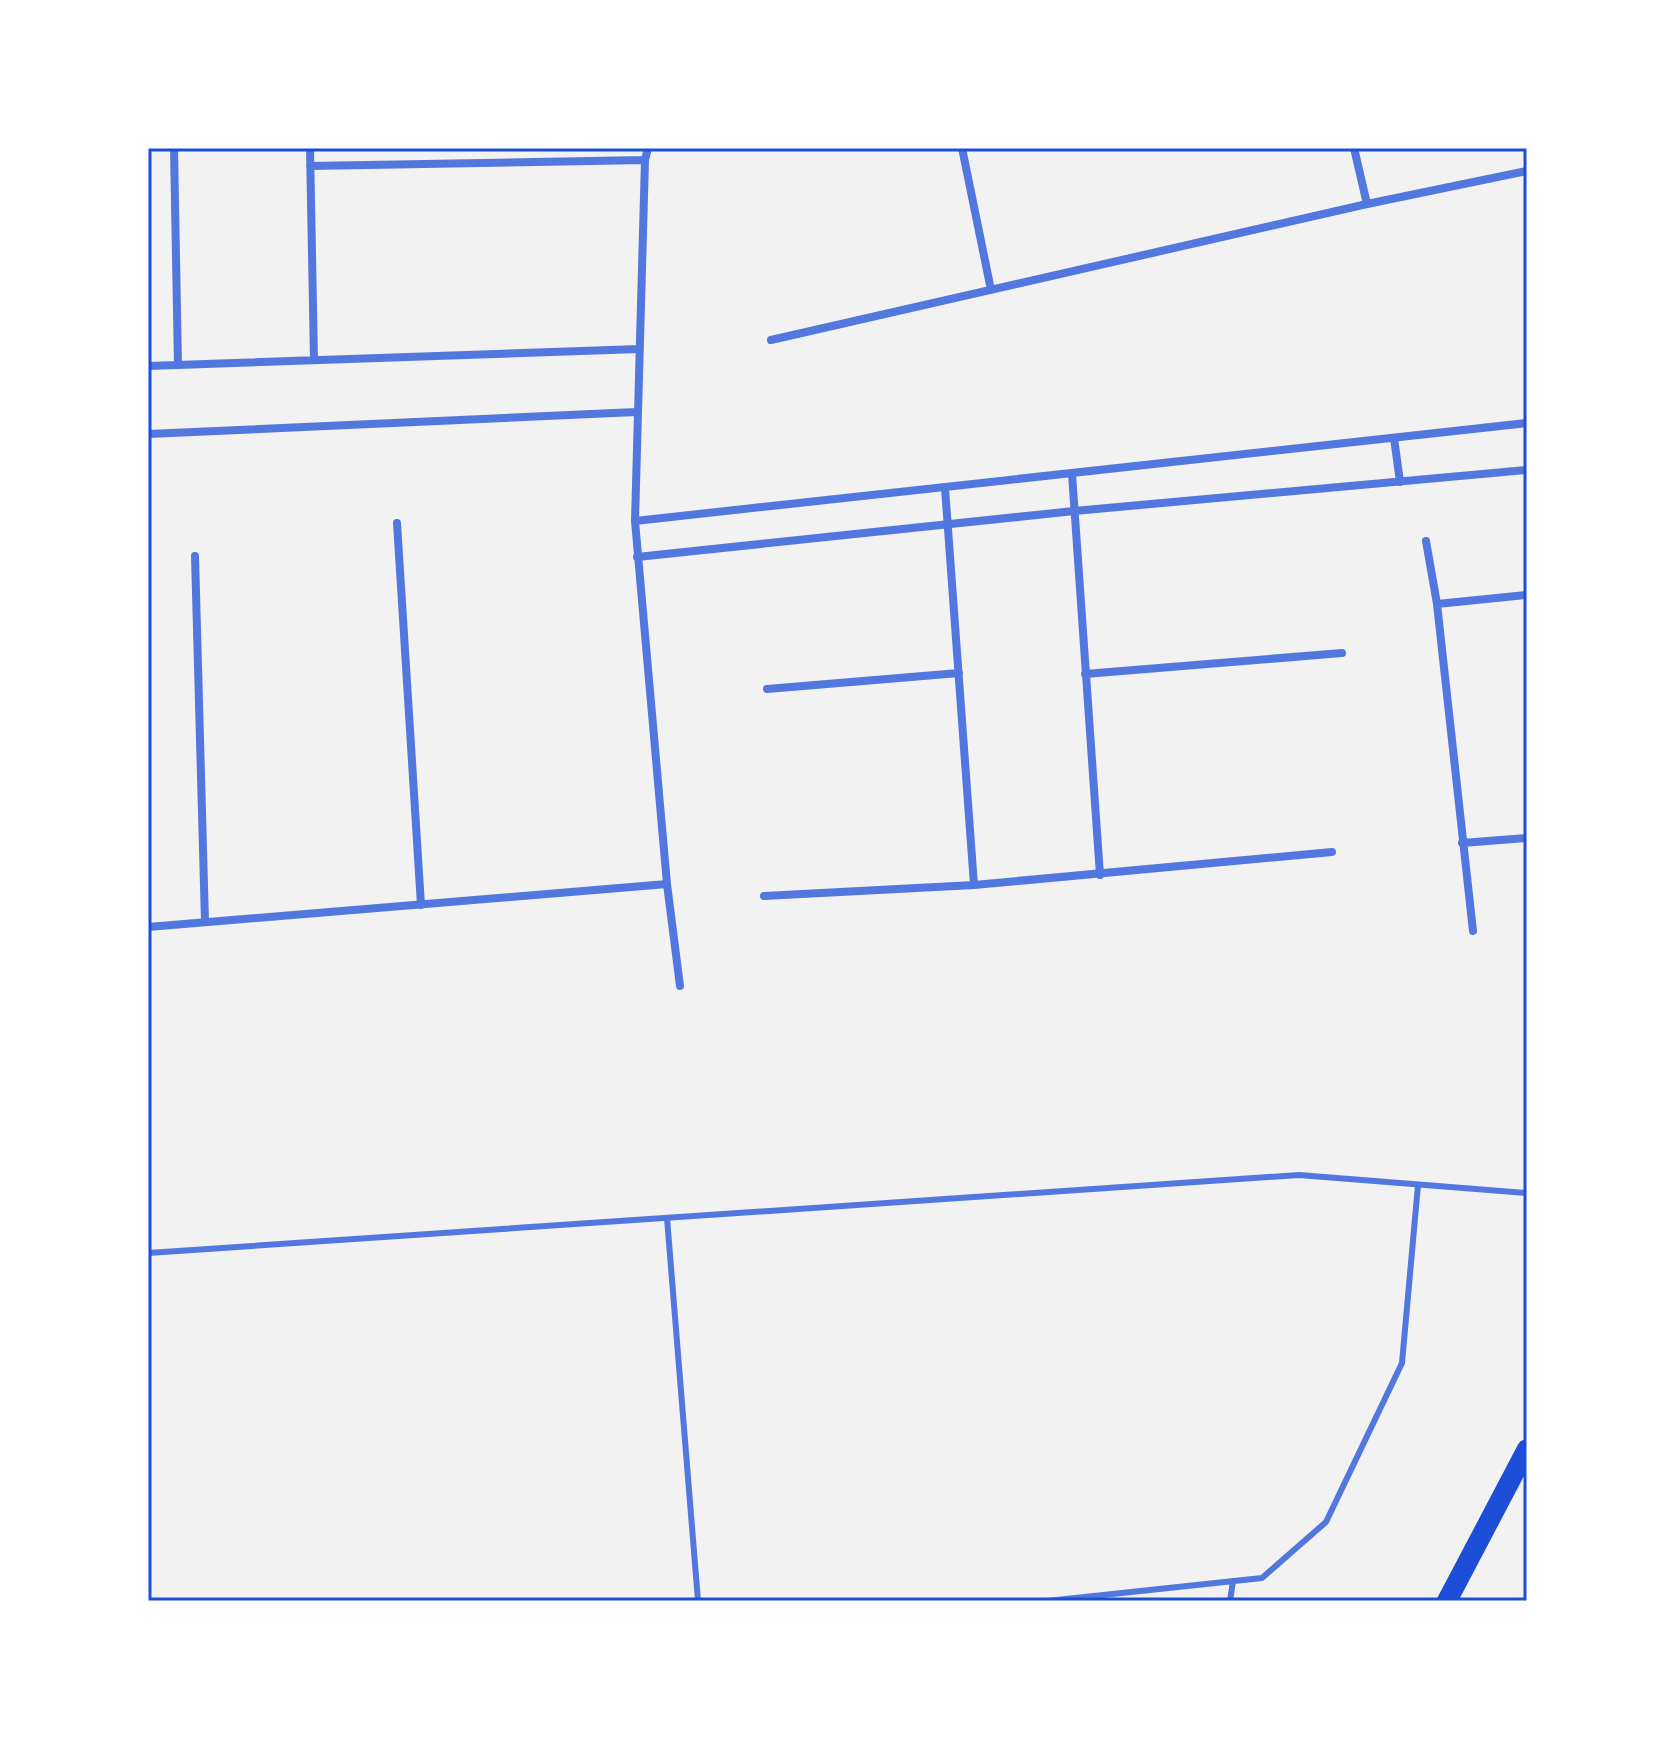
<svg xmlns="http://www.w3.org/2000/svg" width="1675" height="1749" font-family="Georgia,serif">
<rect width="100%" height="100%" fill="#f2f2f2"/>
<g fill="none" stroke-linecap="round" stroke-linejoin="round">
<path stroke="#5277de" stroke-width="6" d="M667,1218L698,1601
M148,1253L1299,1175L1527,1193
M1047,1601L1262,1578L1326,1522L1402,1363L1418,1185
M1230,1601L1233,1581"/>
<path stroke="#5277de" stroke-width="8" d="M174,148L178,365
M310,148L314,360
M648,148L645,160L635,521L667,884L680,986
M962,148L991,290
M1354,148L1367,204
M310,166L645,160
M771,340L1367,204L1527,171
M148,366L639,349
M148,434L636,412
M1394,438L1400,482
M1072,474L1100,875
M945,488L974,885
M635,521L1527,423
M397,523L421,905
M1426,541L1437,604L1473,931
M195,556L205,922
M637,557L1074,511L1527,470
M1437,604L1527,595
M1085,674L1342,653
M767,689L959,673
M1462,843L1527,838
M764,896L974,885L1332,852
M148,927L667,884"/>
<path stroke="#1d4ed8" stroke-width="20" d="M1447,1601L1527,1449"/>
</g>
<rect width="1675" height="1749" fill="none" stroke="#ffffff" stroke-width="300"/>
<rect x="150" y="150" width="1375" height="1449" fill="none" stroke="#1d4ed8" stroke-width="3"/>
</svg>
